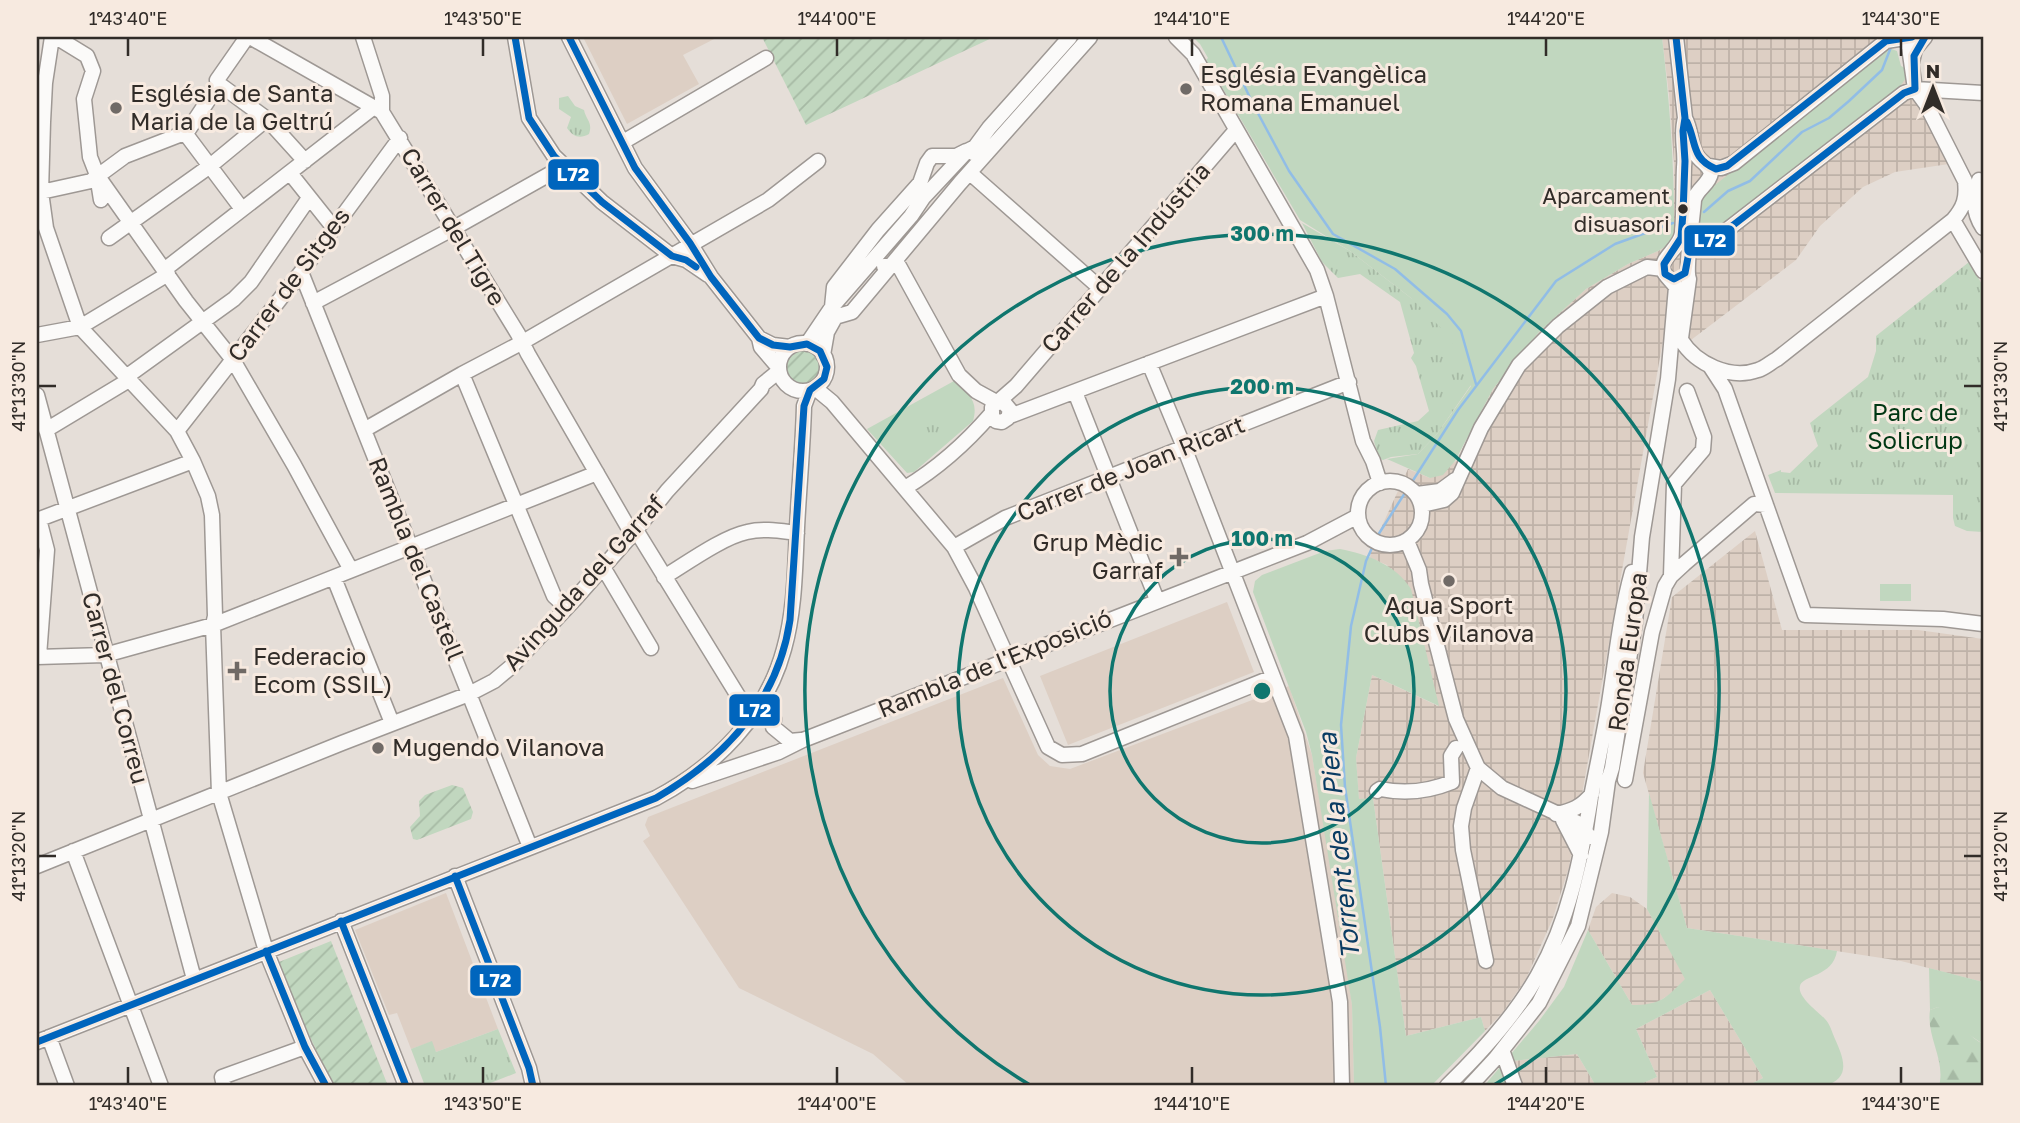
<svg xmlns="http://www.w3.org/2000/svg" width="2020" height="1123" font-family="'Golos Text',sans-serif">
<defs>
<pattern id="industrial-grid" width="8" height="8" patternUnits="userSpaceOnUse" patternTransform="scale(1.75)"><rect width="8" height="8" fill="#ddcfc4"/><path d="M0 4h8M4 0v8" fill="none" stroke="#beb2a8"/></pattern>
<pattern id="forest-firs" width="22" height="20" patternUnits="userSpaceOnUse" patternTransform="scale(1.75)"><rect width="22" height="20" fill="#c1d7bf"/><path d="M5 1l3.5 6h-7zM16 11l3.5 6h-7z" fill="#a6b9a4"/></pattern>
<pattern id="park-tufts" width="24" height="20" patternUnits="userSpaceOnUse" patternTransform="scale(1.75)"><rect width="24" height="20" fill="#c1d7bf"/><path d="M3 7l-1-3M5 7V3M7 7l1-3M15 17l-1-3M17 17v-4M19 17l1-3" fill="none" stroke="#a6b9a4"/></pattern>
<pattern id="garden-furrows" width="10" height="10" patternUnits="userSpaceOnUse" patternTransform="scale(1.75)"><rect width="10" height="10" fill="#c1d7bf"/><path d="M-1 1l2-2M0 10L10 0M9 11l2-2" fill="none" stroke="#a6b9a4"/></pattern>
</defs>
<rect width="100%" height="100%" fill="#e5ded8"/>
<path fill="#ddcfc4" d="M583,37H718L683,55L699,84L627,124Z
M1227,602L1254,672L1068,745L1040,676Z
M1003,678L1038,755L1050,766L1070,769L1289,686L1312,755L1346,958L1352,1005L1354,1086H910L873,1054L739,988L643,841L650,836L645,825L648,817Z
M446,893L498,1029L436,1052L431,1042L411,1049L397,1013L389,1015L355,930Z"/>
<path fill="url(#industrial-grid)" d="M1662,37H1873L1919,98L1949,164L1895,172L1863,187L1820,226L1796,260L1691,340L1664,335L1569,867L1553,918L1526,979L1503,1012L1485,1031L1481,1017L1406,1036L1373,798L1359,800L1356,758L1372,675L1438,706L1387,565L1370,558L1371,550L1408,469L1430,478L1456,461L1493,389L1539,332L1586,289L1628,264L1658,251L1674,241V163L1669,95Z
M1755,531L1782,630H1918L1983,639V982L1901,961L1687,928L1643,773L1672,597Z
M1612,893L1630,897L1647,909L1686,979L1678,989L1653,1005H1632L1588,930L1596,907Z
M1710,990L1763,1078L1747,1086H1636L1657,1077L1636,1029Z
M1577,1054L1596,1086H1523L1513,1061Z"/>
<path fill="#c1d7bf" d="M1193,37H1662C1670,105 1675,172 1674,241L1658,251L1628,264L1586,289L1539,332L1493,389L1455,461L1443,475L1430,478L1387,459L1418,454L1437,434L1471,386L1411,298L1350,251L1300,220L1206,60L1208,58L1200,44Z
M1889,48L1897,51L1901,66L1907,69L1906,78L1901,85L1718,229L1701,225L1699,222L1701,196Z
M954,381C968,394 979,400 973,421L914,472L907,473L867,429Z
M1340,549C1367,554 1396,565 1411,589L1439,706L1372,675L1356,758L1359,799L1373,798L1406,1036L1481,1017L1485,1031L1431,1086H1354L1352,1005L1312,755L1306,732L1253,592L1255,581L1262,575L1325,551Z
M1880,584H1911V601H1880Z
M1649,793L1687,928L1837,951C1833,977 1802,975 1800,986C1797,997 1819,1012 1825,1019C1830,1024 1832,1032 1835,1039C1843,1057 1853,1079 1823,1086C1817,1088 1808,1086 1802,1086C1784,1086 1765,1086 1747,1086L1763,1078L1710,990L1636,1029L1657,1077L1636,1086H1596L1577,1054L1513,1061L1523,1086H1484L1539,1021L1564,987L1588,930L1632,1005C1661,1005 1666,998 1685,979L1647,909Z
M1929,968L1983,982V1044L1965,1032L1953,1017L1938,1007L1930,1010Z"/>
<path fill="url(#forest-firs)" d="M1938,1007C1957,1013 1964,1035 1983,1044V1086H1939C1946,1060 1926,1037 1930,1010Z"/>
<path fill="url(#park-tufts)" d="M568,96L575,106L584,110C586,120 593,122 589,134C580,139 573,137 567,128L571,117L559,109V98Z
M1302,223L1350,251L1411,298L1449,336L1471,385L1437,434L1418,454L1391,457L1383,460L1379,458L1374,441L1378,430L1418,421L1429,411L1416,366L1411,358L1414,353L1400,302L1360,274L1338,278L1322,262Z
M1969,262L1983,286V532L1967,531L1955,526L1953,518V495L1775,493L1768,475L1781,470V472L1790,473L1818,446L1810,423L1868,377L1876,351V336Z
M940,411L953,431L933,445L919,426Z
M498,1029L516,1073L483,1086H425L411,1049L432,1041L436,1052Z"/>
<path fill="url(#garden-furrows)" d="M762,37H994L806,125Z
M785 368a18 18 0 1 1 36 0a18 18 0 1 1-36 0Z
M452,785L463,788L473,812L471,819L417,840L413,839L410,827L420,816L419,801L425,795Z
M331,941L388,1086H334C313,1046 295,1004 279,962Z"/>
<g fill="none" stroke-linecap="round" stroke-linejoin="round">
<path stroke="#91bde6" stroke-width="2.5" d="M1221,37L1253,104L1289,171L1333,234L1395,269L1447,314L1461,331L1476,384
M1704,212L1728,191L1750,181L1802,132L1829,118L1849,101L1882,70L1891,47
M1386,1086L1380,1027L1345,787L1341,725L1351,626L1366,561L1378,535L1458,410L1556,281L1615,244L1673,223"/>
<g stroke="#9e9894" stroke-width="17">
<path id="minor" d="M52,37L45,83L43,122L41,192L46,228L80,327L177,431L193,461L208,496L212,515L215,616L213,625L219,793L266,951L305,1047L326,1086
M56,37L87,56L93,71L84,99L90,157L97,175L101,200
M247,37L217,80L219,84L267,119L305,161
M250,37L382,112L518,334L528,354L632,534
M363,37L382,96V112
M515,37L529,118L554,156L602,202L672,256L686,260L708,275
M569,37L635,168L690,243L711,277L759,338L773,345L790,347
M1176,37L1193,54L1317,270L1326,296L1363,441L1373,461L1380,483
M1676,37L1685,118C1692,131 1690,144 1696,154C1700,162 1708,163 1711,173C1709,185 1697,188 1694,200C1693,216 1685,269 1689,279L1681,338
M1912,62L1915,49L1925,37
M185,133L242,209
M623,142L766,58
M973,153L975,147L989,128L1070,37
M1709,166L1721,168L1734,163L1886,41L1911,37
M290,173L333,227
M970,173L1100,288
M97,175L186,301L233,360L294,465L351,570
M1979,180C1974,200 1972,211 1983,228
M41,192L91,181L125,156L187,132L219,84
M1953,220L1983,271
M109,238L210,166L267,119
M1689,252L1723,233L1904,93L1915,89L1983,93
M884,266H899L959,375L976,391L998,403
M164,270L374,107
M301,272L530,847
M313,303L454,228L564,166
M832,307L834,287L878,230L920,183L927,163L932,156H956L966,151
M835,317L852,312L960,183L1090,37
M37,335L80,327L168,274
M759,338L761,347L779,368
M1681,340C1696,364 1730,380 1758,370C1765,368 1771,362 1777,359L1953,220C1964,207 1967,198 1965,181L1926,104L1915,89L1909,47L1904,37
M779 367a24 24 0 1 1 48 0a24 24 0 1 1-48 0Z
M807,344L832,307L911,216L923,198L967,151L975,147
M823,355L827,332L837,314
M1149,363L1184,447L1296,736L1340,1002L1342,1086
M1710,366L1725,389L1805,615L1943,619L1983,624
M462,374L554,596L566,607
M126,377L234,299L251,282L309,198
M815,388L832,402L954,547L976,588L1048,747L1062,755L1082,754L1273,677
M1075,392L1157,600
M37,395L194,979
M1000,402L1005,404L1010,410L1008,418L1002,422L996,421L992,417V407L1016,386L1236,130
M1010,416L1326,296
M46,430L129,380
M364,430L462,374L521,343L768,200L818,161
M177,431L305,267L400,138
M1358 513a32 32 0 1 1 64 0a32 32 0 1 1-64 0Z
M905,488C938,468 966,443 991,414
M1417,494L1440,491L1455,480
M1422,505L1444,500L1452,493L1481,428L1519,365L1558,326L1607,287L1647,267L1663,269
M37,520L193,461
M636,530L751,717
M1407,541L1419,570L1421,584L1456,719L1478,768L1502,788L1578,823L1590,837
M954,547L1005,518L1349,382
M603,567L651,648
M1671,576L1674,484L1703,450L1704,437L1687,391
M664,577C687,563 723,537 747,532C764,528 780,531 797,533
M334,578L392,723
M39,656L47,550L39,519
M37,657L105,655L213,625L597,473
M766,696L774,719L773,727L790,741L801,740
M1478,768L1464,808L1461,826L1463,850L1486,961
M1625,780L1652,632L1665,586L1671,576L1684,564L1754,504L1766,505
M692,781L779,752L803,740L1307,543L1358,516
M1377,791L1380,789C1404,794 1430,791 1452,782L1451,756L1456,748
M1556,814C1572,811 1581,807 1592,794
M1563,820L1581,855
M73,851L161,1086
M37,866L342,743L469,694L494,681L512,666L574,600L636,530L667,491L761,389L763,384L779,371
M455,876L529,1068L533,1086
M341,921L406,1086
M49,1037L67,1086
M37,1042L656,798C716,766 766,716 784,649C795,610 795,568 797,528C799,487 803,446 804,406L810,390
M1502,1050L1515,1086
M224,1086L222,1077L305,1047
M1447,1086C1480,1054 1515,1016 1538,975C1569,920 1581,859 1591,797C1597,766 1604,734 1609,703C1616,659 1620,615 1632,572
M1470,1086L1495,1059L1539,1003L1578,926L1601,832L1608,781L1612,768L1635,622L1642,537L1668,379L1676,287C1672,281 1665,276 1663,270C1660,258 1680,248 1682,233C1684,211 1683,188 1684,167C1686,150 1680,136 1685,118"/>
</g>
<use href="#minor" stroke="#fbfaf9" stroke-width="14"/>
<g stroke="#f7eae0" stroke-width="12">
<path id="bus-1" d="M515,37L529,118L554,156L602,202L672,256L686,260L696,267
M1676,37L1685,118L1683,131L1685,161L1683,213L1681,238L1664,264L1665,274L1674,279L1685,273L1689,252L1723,233L1904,93L1915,89L1914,56L1925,37
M1687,122C1697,144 1691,158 1716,169L1727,166L1886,41L1912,37
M455,876L529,1068L533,1086
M341,921L406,1086
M266,951L305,1047L326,1086
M37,1042L656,798C725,758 778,701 790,620L804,406L810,390L824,379L827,367L820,351L807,344L790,347L773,345L759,338L711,277L690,243L635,168L569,37"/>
</g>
<use href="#bus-1" stroke="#0065bd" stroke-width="7"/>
</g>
<path fill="none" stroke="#312c28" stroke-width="2.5" d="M128,38V56M483,38V56M837,38V56M1192,38V56M1546,38V56M1901,38V56M38,386H56M1964,386H1982M38,856H56M1964,856H1982M128,1067V1084M483,1067V1084M837,1067V1084M1192,1067V1084M1546,1067V1084M1901,1067V1084"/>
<g fill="none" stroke="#0f766e" stroke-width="3.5">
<circle cx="1262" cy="691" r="152"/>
<circle cx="1262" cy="691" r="304"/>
<path d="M1030 1085A457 457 0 1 1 1494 1085"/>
</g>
<g fill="#706a66" stroke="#f7eae0" stroke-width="2.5">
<circle cx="1186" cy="89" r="7"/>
<circle cx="116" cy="108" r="7"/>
<path d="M1175.5 546.5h7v7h7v7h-7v7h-7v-7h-7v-7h7z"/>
<circle cx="1449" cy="581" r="7"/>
<path d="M233.5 660.5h7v7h7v7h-7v7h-7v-7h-7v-7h7z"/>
<circle cx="378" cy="748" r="7"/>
</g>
<circle fill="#312c28" stroke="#f7eae0" stroke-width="2.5" cx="1683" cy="209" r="6"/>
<g text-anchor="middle" stroke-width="6" stroke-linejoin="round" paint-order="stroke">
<g font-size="22" fill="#312c28" stroke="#f7eae0" text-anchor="end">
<text x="1670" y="204">Aparcament<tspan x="1670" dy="28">disuasori</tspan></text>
</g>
<g font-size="24" fill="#312c28" stroke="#f7eae0" text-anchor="start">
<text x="1200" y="83">Església Evangèlica<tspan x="1200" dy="28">Romana Emanuel</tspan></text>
<text x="130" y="102">Església de Santa<tspan x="130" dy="28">Maria de la Geltrú</tspan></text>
<text x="1163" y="551" text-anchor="end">Grup Mèdic<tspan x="1163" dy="28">Garraf</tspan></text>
<text x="1449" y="614" text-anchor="middle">Aqua Sport<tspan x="1449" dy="28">Clubs Vilanova</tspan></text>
<text x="253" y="665">Federacio<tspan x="253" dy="28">Ecom (SSIL)</tspan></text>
<text x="392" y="756">Mugendo Vilanova</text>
</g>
<g font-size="24" fill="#312c28" stroke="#f7eae0">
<text transform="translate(453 227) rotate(59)" y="8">Carrer del Tigre</text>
<text transform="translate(1126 258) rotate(-49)" y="8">Carrer de la Indústria</text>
<text transform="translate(289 285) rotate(-53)" y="8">Carrer de Sitges</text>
<text transform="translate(1131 469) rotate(-22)" y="8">Carrer de Joan Ricart</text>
<text transform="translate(416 559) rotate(68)" y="8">Rambla del Castell</text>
<text transform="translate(584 583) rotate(-48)" y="8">Avinguda del Garraf</text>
<text transform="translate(1628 652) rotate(-82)" y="8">Ronda Europa</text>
<text transform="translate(995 664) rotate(-22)" y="8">Rambla de l'Exposició</text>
<text transform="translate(115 688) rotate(75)" y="8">Carrer del Correu</text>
</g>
<g font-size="24" fill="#003713" stroke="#f7eae0">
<text x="1915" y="421">Parc de<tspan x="1915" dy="28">Solicrup</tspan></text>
</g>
<g font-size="26" font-style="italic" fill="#0a3c63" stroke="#f7eae0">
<text transform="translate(1339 846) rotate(-96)" y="9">Torrent de la Piera</text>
</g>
</g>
<circle cx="1262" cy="691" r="10" fill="#0f766e" stroke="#f7eae0" stroke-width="3.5"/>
<g font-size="21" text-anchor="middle" font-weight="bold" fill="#0f766e" stroke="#f7eae0" stroke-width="6" stroke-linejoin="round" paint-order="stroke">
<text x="1262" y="241">300 m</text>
<text x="1262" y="394">200 m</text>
<text x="1262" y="546">100 m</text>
</g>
<g stroke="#f7eae0" stroke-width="2.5">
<rect x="547" y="158" width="53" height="33" rx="7" fill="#0065bd"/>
<rect x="1683" y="224" width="53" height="33" rx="7" fill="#0065bd"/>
<rect x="728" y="693" width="53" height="34" rx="7" fill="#0065bd"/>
<rect x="469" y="964" width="53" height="33" rx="7" fill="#0065bd"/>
</g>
<g font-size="19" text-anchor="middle" font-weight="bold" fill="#fff">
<text x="573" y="181">L72</text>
<text x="1710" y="247">L72</text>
<text x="755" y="717">L72</text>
<text x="495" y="987">L72</text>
</g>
<rect width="2020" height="1123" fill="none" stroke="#f7eae0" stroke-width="77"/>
<g transform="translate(1933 88)" stroke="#f7eae0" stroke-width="5" paint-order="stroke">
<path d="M0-5L12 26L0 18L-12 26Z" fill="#312c28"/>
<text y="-10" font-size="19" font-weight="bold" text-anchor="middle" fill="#312c28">N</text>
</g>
<rect x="38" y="38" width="1944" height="1046" fill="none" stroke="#312c28" stroke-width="2.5"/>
<g font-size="18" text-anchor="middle" fill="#312c28">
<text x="128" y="25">1°43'40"E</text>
<text x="483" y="25">1°43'50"E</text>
<text x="837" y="25">1°44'00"E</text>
<text x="1192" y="25">1°44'10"E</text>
<text x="1546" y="25">1°44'20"E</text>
<text x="1901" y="25">1°44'30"E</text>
<text transform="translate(19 386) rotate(-90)" y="6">41°13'30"N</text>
<text transform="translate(2001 386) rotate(-90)" y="6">41°13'30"N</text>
<text transform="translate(19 856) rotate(-90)" y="6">41°13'20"N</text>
<text transform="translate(2001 856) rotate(-90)" y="6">41°13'20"N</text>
<text x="128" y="1110">1°43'40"E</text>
<text x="483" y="1110">1°43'50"E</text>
<text x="837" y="1110">1°44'00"E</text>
<text x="1192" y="1110">1°44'10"E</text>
<text x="1546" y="1110">1°44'20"E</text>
<text x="1901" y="1110">1°44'30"E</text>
</g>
</svg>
